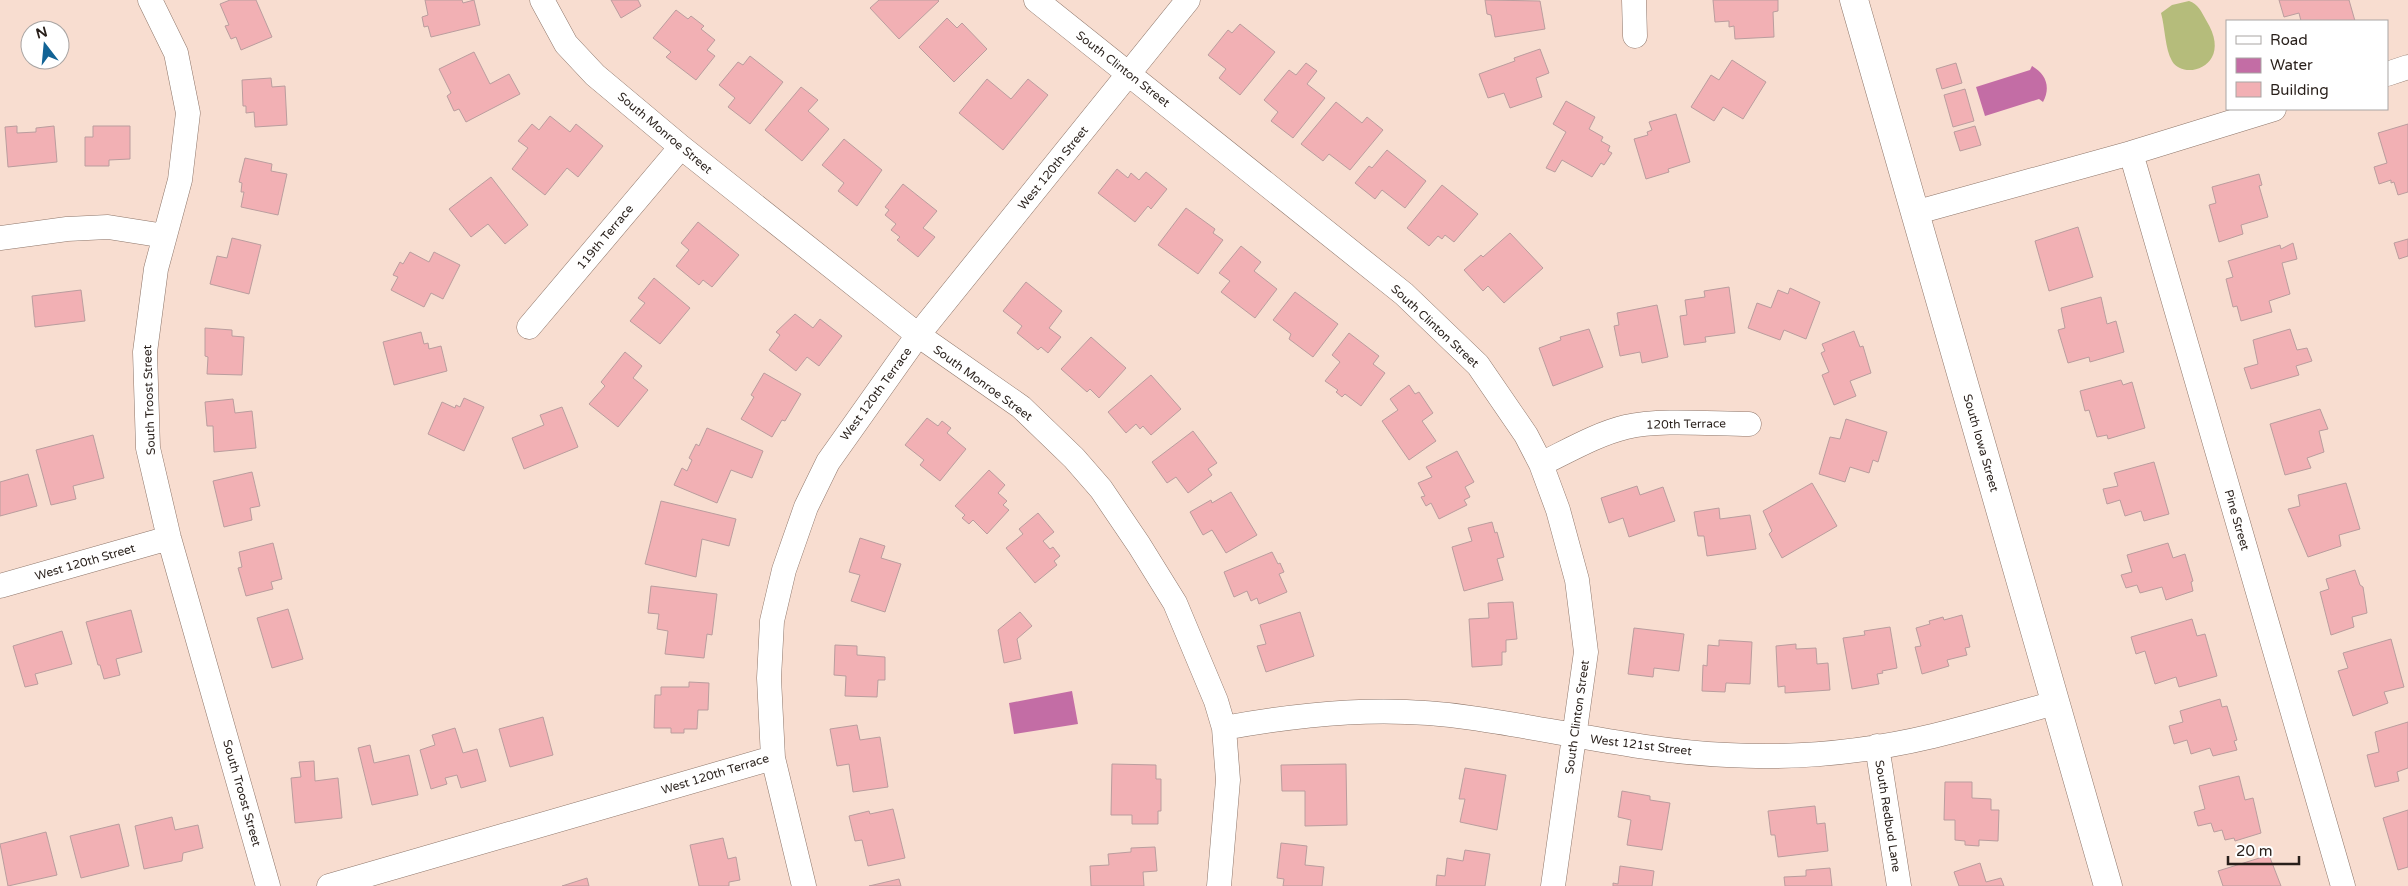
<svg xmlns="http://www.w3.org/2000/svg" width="2408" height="886" font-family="'Varela Round',sans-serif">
<rect width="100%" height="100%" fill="#f8ddd0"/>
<path fill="#b5bc7b" d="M2189,1C2198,4 2201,11 2206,20C2235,66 2184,82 2172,61C2165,49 2165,27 2161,13L2172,5Z"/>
<path fill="#c36da5" d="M2032,66C2046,74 2051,87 2043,102L2039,99L1985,116L1976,87L2030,70Z
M1072,691L1078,724L1014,734L1009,703Z"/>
<path fill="#f2b0b4" stroke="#ba9d9e" d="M230,0H256L272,37L241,50L236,37L231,39L225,26L229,25L220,4Z
M425,0H462L463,3L474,0L480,25L431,37L428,26L424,27L422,17L428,15Z
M611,0H638L641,6L621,18Z
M879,0H938L939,1L899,39L870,8Z
M1485,0L1540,1L1545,29L1495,37L1491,15L1487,14Z
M1713,0H1778V11L1773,12L1774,37L1735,39L1734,26L1729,27V21L1715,22Z
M2279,0H2349L2355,21H2301L2299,13L2284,17Z
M676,10L688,19L691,16L704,26L701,29L715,40L707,50L715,56L696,80L666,57L671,52L653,38Z
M947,18L957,28L962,23L987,49L954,82L919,47Z
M1240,24L1275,52L1240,95L1219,78L1226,69L1208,55L1228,30L1232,33Z
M1540,49L1549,73L1536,78L1542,97L1510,108L1504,93L1488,98L1479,74L1515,61L1514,58Z
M474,52L490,84L509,74L520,94L466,122L459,109L454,111L447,96L451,93L439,69Z
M750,56L783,82L750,124L728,107L735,98L719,85L738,62L743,65Z
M1732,60L1766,82L1743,119L1723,107L1714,121L1691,107L1711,75L1719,80Z
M1306,63L1317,71L1307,84L1325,98L1293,138L1271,121L1278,112L1264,100L1289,70L1296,75Z
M1956,63L1962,83L1942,89L1936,69Z
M271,78L272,87L285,86L287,125L255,127L254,112L246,113V106H243L242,80Z
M987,79L1011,99L1028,79L1048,95L1003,150L959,113Z
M801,87L818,100L808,111L829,129L802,161L765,130Z
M1965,89L1974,121L1953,127L1944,95Z
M1566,101L1595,117L1589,129L1603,137L1601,141L1610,146L1608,151L1612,153L1604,165L1601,163L1592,177L1562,160L1555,172L1546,168L1566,132L1553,124Z
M1336,102L1362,123L1367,117L1383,130L1350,170L1329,154L1323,161L1301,144Z
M1676,114L1690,162L1668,169L1669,172L1646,179L1634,139L1648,135L1647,132L1652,130L1649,122Z
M550,116L570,132L576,124L603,146L578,177L567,168L545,195L512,169L528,148L518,141L532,124L539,130Z
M2408,124V192L2398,195L2394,182L2391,183V180L2379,184L2374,167L2387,163L2378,133Z
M17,126V133L36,132V128L54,126L57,162L8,167L5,127Z
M93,126H130V159L109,160V166H85V137H93Z
M1975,126L1981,145L1960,151L1954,132Z
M844,139L882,170L857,206L838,191L844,183L822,165Z
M1387,150L1426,181L1405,208L1382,190L1375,199L1355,183L1369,166L1372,168Z
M245,158L272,164L271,171L287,174L278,215L241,207L244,192H241L242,183L239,182Z
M1117,169L1128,178L1131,173L1139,180L1146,172L1167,189L1151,209L1148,206L1135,222L1098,193Z
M2259,174L2262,185L2259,186L2268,217L2241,225L2243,234L2219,242L2209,205L2216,203L2212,187Z
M491,177L528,225L505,244L488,224L471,237L449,209Z
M903,184L937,211L923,228L935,237L918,257L897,240L900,237L891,230L896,224L885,215L889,210L885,207Z
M1442,185L1478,214L1454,242L1445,235L1442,239L1438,236L1429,246L1407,228Z
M1186,208L1215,229L1213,233L1223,240L1198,274L1158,245Z
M698,222L739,255L712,287L703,280L699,285L676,266L689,250L681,243Z
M2078,227L2093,277L2049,291L2035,241Z
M1510,233L1543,268L1504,303L1488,286L1483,291L1464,270L1481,255L1483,257Z
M232,238L261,245L249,294L210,284L217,256L227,258Z
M2408,239V256L2399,259L2394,243Z
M2293,243L2297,259L2282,263L2290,294L2269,301L2272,312L2241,321L2237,306L2233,307L2226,279L2233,277L2228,261L2280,245L2281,249Z
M1241,246L1261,262L1254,271L1277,289L1255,318L1221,292L1230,281L1219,273Z
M410,252L429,262L434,252L460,265L443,299L431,293L424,307L391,290L398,277L393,275L400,262L403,264Z
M654,278L690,308L660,344L630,321L645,303L638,298Z
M1026,282L1062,311L1049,328L1061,337L1048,353L1041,347L1038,350L1017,333L1022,326L1003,311Z
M1729,287L1735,333L1705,337L1706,342L1684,345L1680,316L1687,315L1685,300L1705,297L1704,291Z
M1790,288L1820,302L1806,339L1784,330L1780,340L1748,328L1757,303L1771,308L1778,290L1788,294Z
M81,290L85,321L35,327L32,296Z
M1295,292L1338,324L1313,357L1289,339L1291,334L1273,320Z
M2101,297L2107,324L2116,321L2124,352L2090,362L2089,357L2068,363L2058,330L2065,328L2061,308Z
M1657,305L1668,357L1642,363L1640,352L1620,356L1614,326L1619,325L1617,313Z
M795,314L813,328L820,319L842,336L819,366L807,357L796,371L769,350L780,335L776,332Z
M205,328L232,330V336L244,337L242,375L207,374L208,357L205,356Z
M1589,329L1603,367L1553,386L1539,348L1561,340L1560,337Z
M2290,329L2297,350L2307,348L2312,361L2296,366L2299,375L2251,389L2244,368L2258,364L2253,340Z
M1854,331L1860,347L1863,346L1871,373L1850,381L1856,396L1834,405L1822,375L1829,372L1821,353L1825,351L1822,344Z
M421,332L424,344L428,343L429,349L441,346L447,371L394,385L383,342Z
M1349,333L1379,356L1373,364L1385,373L1361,406L1345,394L1342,397L1336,392L1338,390L1325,381L1340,362L1332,355Z
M1091,337L1126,368L1099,398L1090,389L1087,392L1061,369Z
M625,352L642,366L633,378L648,390L618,427L589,404L605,386L601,382Z
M764,373L801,394L785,421L782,420L772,437L741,419L754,397L751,395Z
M1151,375L1181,409L1151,435L1143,426L1140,429L1136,424L1126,433L1108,412Z
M2121,380L2123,385L2132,382L2145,428L2108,439L2107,435L2097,437L2089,410L2085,411L2080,391Z
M1409,385L1415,394L1419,392L1433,413L1422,421L1436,441L1409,460L1382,421L1398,410L1390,399Z
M464,398L484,407L464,451L428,434L442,402L455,408L456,405L460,407Z
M233,399L235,413L252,411L256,448L214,452L213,426H207L205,402Z
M562,407L578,447L524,469L512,438L544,425L540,415Z
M2320,409L2328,429L2319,431L2324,452L2307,458L2311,468L2285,475L2270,424Z
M927,418L938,426L942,421L951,428L947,433L966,449L940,481L920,465L924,460L905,445Z
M1846,419L1887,432L1878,462L1873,460L1869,473L1850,467L1845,482L1819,474L1830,437L1840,439Z
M707,428L763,451L752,478L731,470L717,503L674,485L682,468L687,471L692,460L689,458L696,444L699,446Z
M1193,431L1217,463L1208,469L1212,475L1188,493L1176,477L1167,483L1152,462Z
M93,435L104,478L73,486L76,499L51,505L36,450Z
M1457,451L1474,482L1465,487L1470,497L1464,500L1467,505L1439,519L1431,503L1426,506L1421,497L1425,496L1418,483L1432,477L1426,467Z
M2154,462L2169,514L2144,521L2141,511L2125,516L2120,500L2107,504L2103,489L2118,486L2114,473Z
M989,470L1005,485L998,493L1007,501L1003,505L1009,510L987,534L973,520L969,524L962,518L965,515L955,506Z
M252,472L260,506L250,508L252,520L224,527L213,481Z
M28,474L37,506L0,516V482Z
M1812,483L1837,526L1782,558L1769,534L1772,531L1763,511Z
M2346,483L2360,529L2339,535L2341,546L2308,557L2288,509L2300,506L2298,495Z
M1637,486L1640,495L1663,487L1675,521L1629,537L1623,518L1609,523L1601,498Z
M1231,492L1257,535L1226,553L1212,530L1203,535L1190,512L1211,500L1212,503Z
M661,501L736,519L729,546L702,539L696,577L645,564Z
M1719,508L1720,519L1750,515L1756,549L1707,556L1704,536H1698L1694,512Z
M1038,513L1054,532L1043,541L1050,549L1053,547L1060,556L1054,561L1057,565L1035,583L1006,548L1023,534L1019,529Z
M1492,522L1495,533L1497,532L1504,557L1497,559L1503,580L1464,591L1452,547L1472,541L1468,528Z
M860,538L885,546L881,558L901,564L885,612L851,601L860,575L849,572Z
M273,543L282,579L271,582L273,589L246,596L238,568L242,567L239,552Z
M2168,543L2173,558L2185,554L2193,581L2191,582L2193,591L2166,600L2162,587L2140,593L2137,585L2126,588L2121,575L2132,572L2127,555Z
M1272,552L1278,564L1280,563L1284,572L1279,574L1287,592L1259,604L1257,598L1251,601L1247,591L1234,597L1224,572Z
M2355,570L2360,585L2363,587L2367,613L2352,617L2354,627L2331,635L2320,592L2329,589L2326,579Z
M651,586L717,594L712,635L707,634L704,658L665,654L668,631L657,629L659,614L648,613Z
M1513,602L1517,639L1506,640V652H1502V665L1472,667L1469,619L1489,618L1488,603Z
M288,609L303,659L272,668L257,618Z
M131,610L142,652L116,659L120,675L104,679L100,665H98L86,622Z
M1020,612L1032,626L1017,639L1021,659L1004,663L998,630Z
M1300,612L1314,656L1266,672L1257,646L1266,644L1260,625Z
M1962,615L1970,647L1965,648L1967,655L1947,660L1949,666L1922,674L1915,647L1921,646L1916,628L1930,624L1929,621L1943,617L1944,620Z
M2192,619L2197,636L2205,634L2217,676L2179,687L2176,677L2155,684L2145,651L2136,654L2131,637Z
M1890,627L1897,668L1882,671L1883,673L1877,674L1879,684L1852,689L1843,638L1865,635L1864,631Z
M1634,628L1684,634L1679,671L1654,668L1653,677L1628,674Z
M62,631L72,664L35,674L38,684L25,687L13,646Z
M2391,639L2404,687L2384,692L2388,703L2353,716L2338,671L2348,668L2343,653Z
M1719,640L1752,642L1750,684L1726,683L1725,692L1702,691L1703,665L1707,666L1708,645L1719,646Z
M1796,644V649L1816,648L1817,664L1828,663L1830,690L1785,693V686L1778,687L1776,646Z
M835,645L857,646V655L885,657V680H878L877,697L845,696L846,676L834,675Z
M689,682L709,683L708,710H698L697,729H684V733H671V728H654L655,695H661V687H689Z
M2220,699L2222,707L2227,706L2237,740L2234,741L2237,750L2213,756L2210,748L2191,754L2187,740L2174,744L2169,726L2183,722L2180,711Z
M543,717L553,755L510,767L499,729Z
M2408,722V768L2397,772L2399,781L2375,787L2367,755L2379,752L2375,732Z
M857,725L860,740L880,737L888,787L853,792L849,764L837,766L830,729Z
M455,728L463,753L477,749L486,781L461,788L457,775L445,778L447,784L431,789L420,750L435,745L432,735Z
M370,745L374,763L409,755L418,795L372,805L358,748Z
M314,761L315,781L338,778L342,818L295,823L291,778L301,777L299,762Z
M1112,764L1156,765V779H1161V811H1158V824H1132V815H1111Z
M1346,764L1347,825L1305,826V791H1282L1281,765Z
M1465,768L1506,775L1497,830L1460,822L1465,799H1459Z
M2239,776L2245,800L2253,798L2261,833L2235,841L2234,838L2225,840L2222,830L2214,832L2211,823L2198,826L2194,812L2205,809L2199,786Z
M1945,782H1972V798L1991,799V810H1999L1998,841L1979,840V846L1965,845V841L1955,840V820H1944Z
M1622,791L1650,796V800L1670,803L1662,850L1627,845L1631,820L1618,817Z
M1815,806L1817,824L1825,823L1828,851L1778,857L1775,835H1771L1768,811Z
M893,809L905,858L868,866L862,840L855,841L849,816L869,811L870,814Z
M2408,810V867L2398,870L2383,818Z
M172,817L175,830L198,825L203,848L183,853L182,861L144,869L135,826Z
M119,824L129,866L81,878L70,836Z
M46,832L57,875L8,886L0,844Z
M723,838L728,859L736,857L740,880L729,882V886H699L690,845Z
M1281,843L1307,846L1305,865L1324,867L1322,886H1283L1284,879L1277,878Z
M1155,847L1157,871L1143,872L1144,886H1091L1090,866L1109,865L1108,854L1131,852V848Z
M1465,850L1490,854L1485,886H1436L1437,875L1445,876L1447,858L1463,861Z
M2269,855L2281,886H2223L2218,871Z
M1980,863L1986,882L2001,878L2004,886H1959L1954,872Z
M1620,866L1654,871L1652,886H1613V883L1618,884Z
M1830,868L1832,886H1785L1784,877L1806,876V870Z
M587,878L589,886H562Z
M899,879L901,886H869Z"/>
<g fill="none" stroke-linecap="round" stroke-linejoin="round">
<g stroke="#8e766a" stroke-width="25">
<path id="street" d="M150,0L176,53L188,113L180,180L156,269L145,352L148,448L169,538L268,886
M542,0L566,44L595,75L681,147L918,335L1021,407L1074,458L1101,489L1139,545L1175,603L1216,701L1224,728L1228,780L1219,886
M1036,0L1404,294L1478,365L1526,435L1541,464L1558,510L1577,580L1586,652L1553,886
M1634,0L1635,36
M2387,74L2408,67
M2131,153L2343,886
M1914,213L2131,153L2274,109
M0,238L67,229L108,227L165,236
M529,327L681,147
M1541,464C1568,451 1597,434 1626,427C1660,419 1713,424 1749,424
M0,586L169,538
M1224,728C1307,713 1387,705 1472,718C1557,730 1641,751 1727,755C1796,759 1866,752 1933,736C1974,726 2015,714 2055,703
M1877,746L1899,886
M329,886L773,758
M804,886L773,758L769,678L772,621L784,570L806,507L828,462L918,335L1188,0"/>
</g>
<g stroke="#8e766a" stroke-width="29">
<path id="secondary" d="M1854,0L2108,886"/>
</g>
<use href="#street" stroke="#fff" stroke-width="24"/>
<use href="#secondary" stroke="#fff" stroke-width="28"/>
</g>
<g text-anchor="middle" stroke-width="4" stroke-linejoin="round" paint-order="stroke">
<g font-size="12" fill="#281f1a" stroke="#fff">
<text transform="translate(1123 69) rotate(38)" y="4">South Clinton Street</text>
<text transform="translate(665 133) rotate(40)" y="4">South Monroe Street</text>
<text transform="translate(1053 168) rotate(-51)" y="4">West 120th Street</text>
<text transform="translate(605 237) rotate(-50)" y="4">119th Terrace</text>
<text transform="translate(1435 326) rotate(43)" y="4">South Clinton Street</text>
<text transform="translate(983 383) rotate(36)" y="4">South Monroe Street</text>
<text transform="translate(876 394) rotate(-54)" y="4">West 120th Terrace</text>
<text transform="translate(149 400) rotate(-92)" y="4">South Troost Street</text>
<text transform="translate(1686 424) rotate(-1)" y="4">120th Terrace</text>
<text transform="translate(1981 443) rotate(74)" y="4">South Iowa Street</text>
<text transform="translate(2237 520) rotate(74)" y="4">Pine Street</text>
<text transform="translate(85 562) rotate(-16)" y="4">West 120th Street</text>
<text transform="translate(1577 717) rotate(-82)" y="4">South Clinton Street</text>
<text transform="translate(1641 745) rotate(7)" y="4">West 121st Street</text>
<text transform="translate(715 774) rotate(-17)" y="4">West 120th Terrace</text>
<text transform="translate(242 793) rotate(74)" y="4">South Troost Street</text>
<text transform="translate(1888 816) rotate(81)" y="4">South Redbud Lane</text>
</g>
</g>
<rect x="2226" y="20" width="162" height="90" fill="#ffffff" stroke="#a9a5a3"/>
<rect x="2236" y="36" width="25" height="8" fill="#ffffff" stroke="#a9a5a3"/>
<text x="2270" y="45" font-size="15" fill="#281f1a">Road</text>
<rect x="2236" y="58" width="25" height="15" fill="#c36da5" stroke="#a9a5a3"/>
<text x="2270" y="70" font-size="15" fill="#281f1a">Water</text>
<rect x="2236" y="82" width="25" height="15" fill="#f2b0b4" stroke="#a9a5a3"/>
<text x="2270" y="95" font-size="15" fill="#281f1a">Building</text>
<g transform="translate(45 45) rotate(344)"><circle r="24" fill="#ffffff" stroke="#a9a5a3"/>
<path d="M0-4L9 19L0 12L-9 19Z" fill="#126395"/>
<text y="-8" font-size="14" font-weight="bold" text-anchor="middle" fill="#281f1a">N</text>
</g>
<path d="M2228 856v8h71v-8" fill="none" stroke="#281f1a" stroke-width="2.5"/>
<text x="2236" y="856" font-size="15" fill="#281f1a" stroke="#ffffff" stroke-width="4" paint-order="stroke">20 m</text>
</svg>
